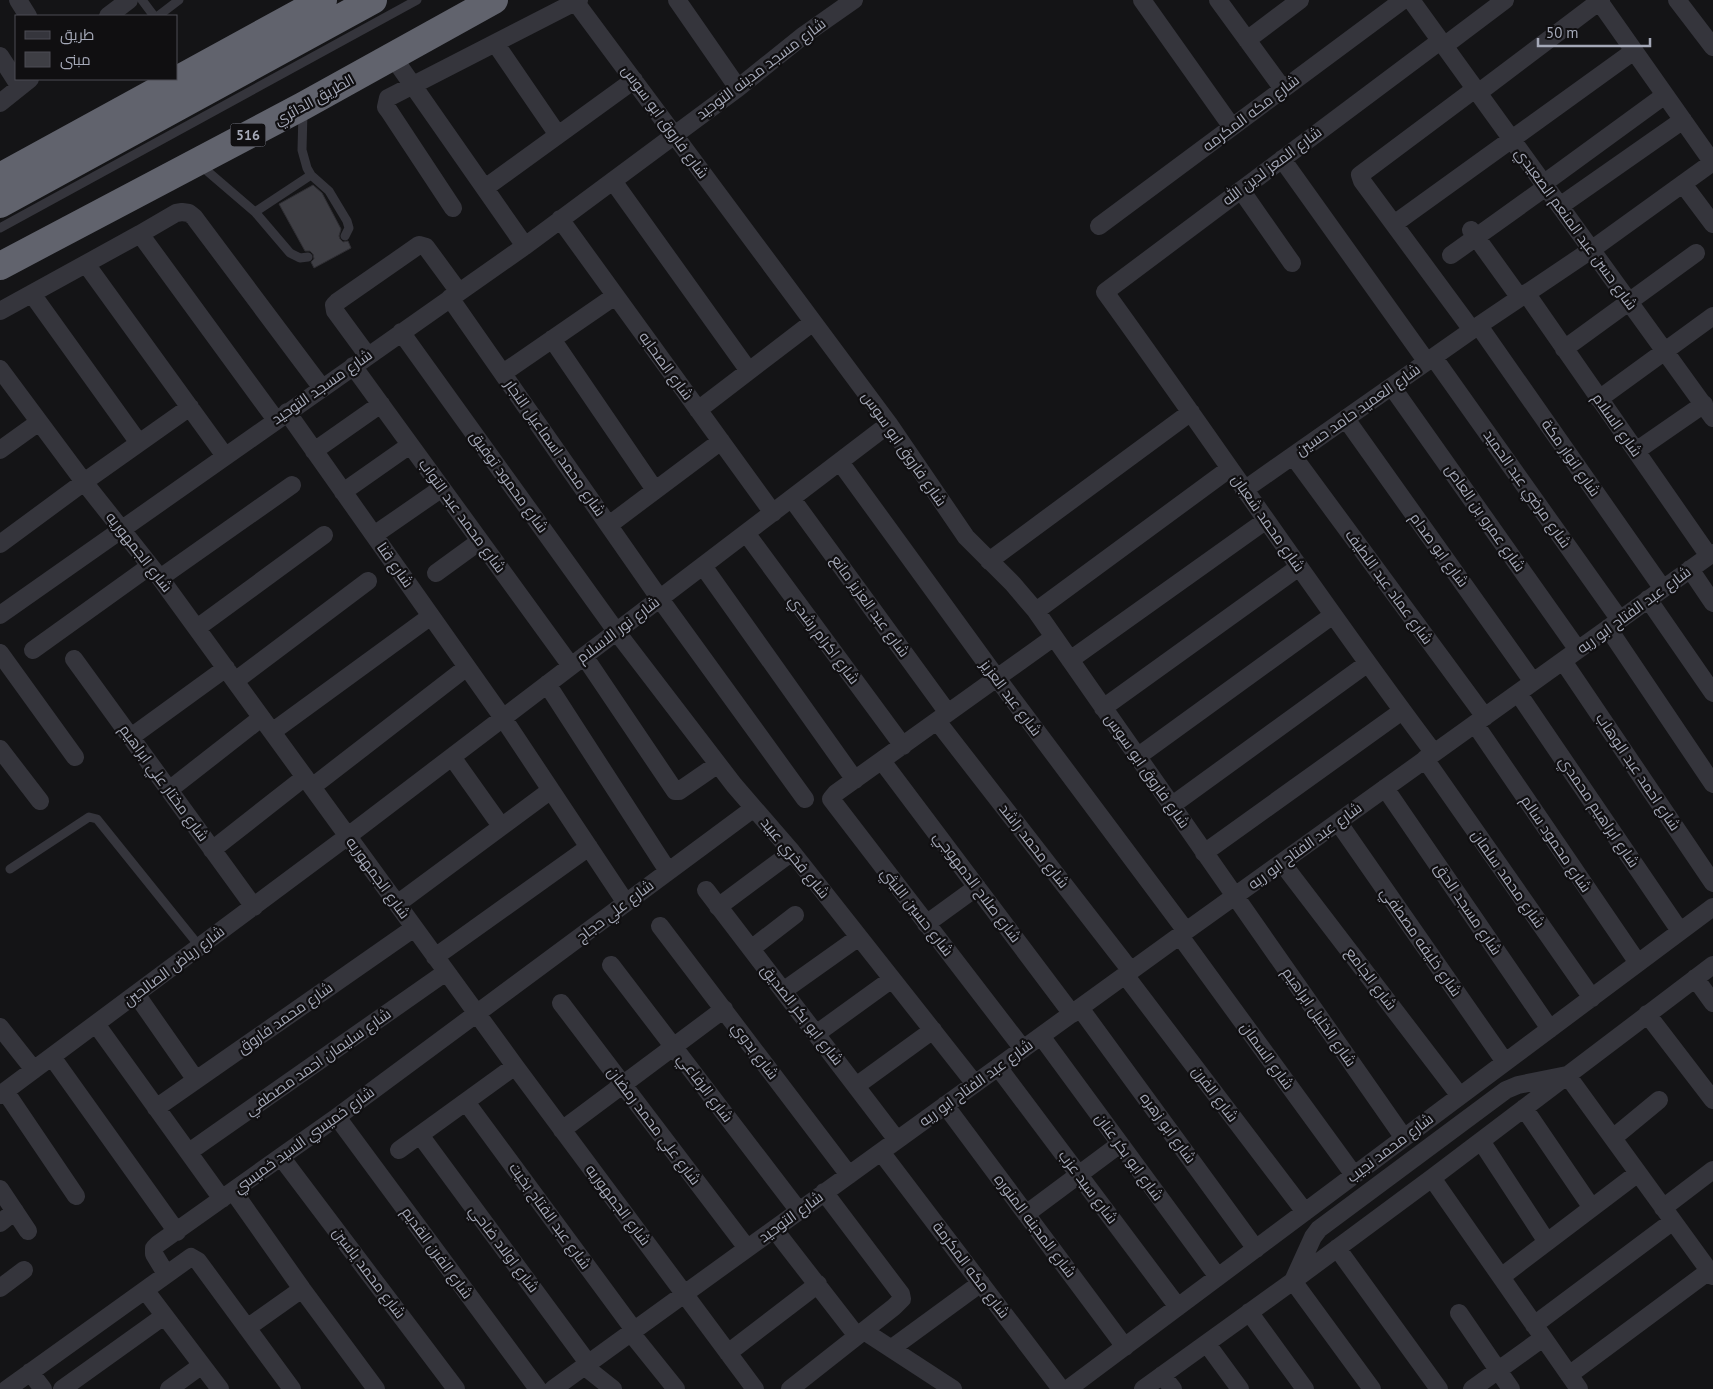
<svg xmlns="http://www.w3.org/2000/svg" width="1713" height="1389" font-family="'PT Sans',Cairo,sans-serif">
<rect width="100%" height="100%" fill="#141416"/>
<path fill="#3e3e44" stroke="#2f2e33" d="M313,185L322,193L341,229L339,236L340,239L343,242L348,241L351,248L314,268L311,262L314,259L313,254L310,251H305L279,204Z"/>
<g fill="none" stroke-linecap="round" stroke-linejoin="round">
<path stroke="#35353c" stroke-width="9" d="M142,0L154,16
M158,16L179,0
M303,111L302,150L307,168L311,175L329,191L347,221L349,228L345,236
M199,164L255,212L290,253L300,258L308,257
M255,212L311,175
M0,228L417,0
M10,869L89,817L97,819L200,947"/>
<path stroke="#35353c" stroke-width="18" d="M18,0L28,16
M574,0L889,424L966,537L1013,584L1036,611L1404,1138
M677,0L738,88
M1142,0L1232,127
M1218,0L1283,89
M1411,0L1713,418
M1677,0L1713,47
M1599,1L1713,163
M108,16L129,0
M1247,40L1300,0
M495,43L558,135
M1444,46L1505,0
M0,56L20,87
M393,57L525,246
M1478,93L1601,0
M0,103L30,79
M1282,159L1427,362
M613,181L749,371
M1543,184L1665,95
M1683,184L1713,224
M485,188L634,80
M1241,190L1292,263
M1560,206L1683,120
M453,208L389,111L386,107L388,98L579,0
M560,219L773,513
M1394,224L1634,51
M1099,226L1403,0
M1471,230L1520,298
M140,234L276,420
M1451,255L1546,187
M86,264L225,456
M1526,293L1709,556
M32,294L139,443
M450,298L660,599L805,799
M0,311L140,234L176,213L182,212L189,213L194,217L322,388
M1479,326L1663,589
M1472,330L1362,181L1360,175L1475,89
M401,332L616,631L734,785L792,852L975,1084
M552,339L655,490
M1564,349L1696,253
M368,356L335,311L334,305L337,302L419,245L426,247L459,292
M1434,358L1620,620
M353,366L571,666
M0,369L84,482L160,578L515,1066L755,1389
M503,373L615,296
M1392,387L1578,650
M1599,399L1713,316
M698,410L813,322
M287,412L503,718L626,903
M1346,419L1533,682
M0,450L39,422
M314,451L381,404
M1636,451L1704,404
M1293,456L1485,717
M840,462L997,678L1186,931
M1244,490L1472,330L1591,250L1713,162
M343,492L410,445
M792,499L948,713
M609,525L721,441
M746,533L903,746
M374,535L442,488
M0,544L84,482L190,407
M989,561L1191,412
M703,566L855,780
M1690,569L1713,603
M436,573L480,541
M160,578L292,485
M1648,599L1713,693
M1036,611L1229,469
M0,615L525,246L738,88L804,35L854,0
M197,628L324,535
M1608,628L1713,784
M33,650L150,566
M0,653L75,757
M584,656L675,791H679L718,764
M74,659L254,907
M1070,660L1265,521
M1563,661L1713,883
M235,681L368,581
M547,684L668,871
M1518,693L1680,931
M1103,708L1299,567
M937,721L1131,971
M1475,724L1638,963
M272,732L431,616
M131,737L226,668
M0,749L40,801
M1434,753C1320,602 1216,445 1105,292L1440,41
M452,757L501,826
M1137,757L1333,615
M1425,759L1592,998
M882,761L1072,1014
M312,787L467,667
M1385,788L1550,1029
M169,790L261,718
M1171,806L1368,663
M1338,822L1505,1062
M212,850L305,777
M1204,853L1402,711
M1282,863L1460,1096
M706,890L897,1140
M397,904L551,790
M718,907L792,852
M926,924L977,887
M660,926L849,1175
M1180,936L1354,1175
M751,949L795,915
M435,957L589,847
M611,965L799,1211
M1125,975L1305,1212
M1695,978L1713,1003
M783,991L859,937
M136,994L196,1080
M561,1003L747,1248
M1080,1008L1256,1249
M1647,1014L1713,1100
M96,1024L222,1199
M0,1027L34,1070
M816,1034L892,979
M1041,1036L1218,1277
M1023,1049L831,799L836,793L1054,637
M52,1057L177,1232
M998,1067L1178,1307
M856,1086L933,1030
M5,1091L76,1196
M0,1095L348,836L889,424
M466,1102L634,1330
M945,1105L1125,1347
M156,1108L414,928
M1524,1108L1592,1208
M337,1117L538,1389
M562,1130L724,1009
M420,1135L588,1363
M1613,1138L1659,1100
M1481,1141L1547,1242
M399,1150L515,1066
M189,1152L446,972
M881,1152L1061,1389
M281,1157L456,1389
M1432,1178L1579,1389
M0,1189L28,1231
M233,1191L302,1289L376,1389
M1663,1208L1713,1170
M1026,1214L1120,1144
M0,1223L15,1211
M774,1229L857,1336
M1337,1248L1439,1389
M166,1274L154,1254V1248L158,1244L337,1117L754,808
M1501,1277L1638,1173
M0,1288L24,1270
M145,1290L220,1389
M1249,1312L1305,1389
M1459,1313L1511,1389
M1534,1325L1673,1221
M247,1328L302,1289
M864,1331L953,1389
M631,1333L676,1389
M1207,1344L1240,1389
M892,1348L981,1283
M728,1353L818,1284
M584,1366L613,1389
M30,1372L43,1389
M1162,1375L1173,1389
M1569,1375L1709,1271
M7,1389L191,1257L198,1261L292,1389
M62,1389L164,1316
M169,1389L202,1365
M553,1389L1186,931L1713,553
M790,1389L894,1307L902,1299L901,1294L824,1192
M1068,1389L1713,907
M1143,1389L1293,1281L1432,1178L1713,965
M1372,1389L1293,1281L1313,1237L1319,1229L1506,1090L1518,1085L1567,1075L1713,1276
M1472,1389L1543,1338"/>
<path stroke="#61636d" stroke-width="28" d="M0,177L323,0
M0,204L373,0
M0,266L303,106L494,0"/>
</g>
<g text-anchor="middle" stroke-width="4.5" stroke-linejoin="round" paint-order="stroke">
<rect fill="#100f11" stroke="#787b86" stroke-width="1" x="230.5" y="123.5" width="35" height="23" rx="4"/>
<g font-size="14" font-weight="bold" fill="#a5a9b8">
<text x="248" y="140">516</text>
</g>
<g font-size="15" fill="#a5a9b8" stroke="#100f11">
<text transform="translate(761 69) rotate(-37)" y="5">شارع مسجد مدينه التوحيد</text>
<text transform="translate(314 100) rotate(-29)" y="5">الطريق الدائري</text>
<text transform="translate(1251 113) rotate(-37)" y="5">شارع مكه المكرمه</text>
<text transform="translate(665 122) rotate(54)" y="5">شارع فاروق ابو سوس</text>
<text transform="translate(1272 166) rotate(-37)" y="5">شارع المعز لدين الله</text>
<text transform="translate(1576 229) rotate(54)" y="5">شارع حسن عبد المنعم الصعيدي</text>
<text transform="translate(666 366) rotate(54)" y="5">شارع الصحابه</text>
<text transform="translate(322 387) rotate(-35)" y="5">شارع مسجد التوحيد</text>
<text transform="translate(1358 410) rotate(-35)" y="5">شارع العميد حامد حسين</text>
<text transform="translate(1617 425) rotate(55)" y="5">شارع السلام</text>
<text transform="translate(555 448) rotate(55)" y="5">شارع محمد اسماعيل النجار</text>
<text transform="translate(904 449) rotate(55)" y="5">شارع فاروق ابو سوس</text>
<text transform="translate(1571 458) rotate(55)" y="5">شارع انوار مكة</text>
<text transform="translate(509 482) rotate(54)" y="5">شارع محمود توفيق</text>
<text transform="translate(1527 489) rotate(55)" y="5">شارع مرضي عبد الحميد</text>
<text transform="translate(462 516) rotate(54)" y="5">شارع محمد عبد التواب</text>
<text transform="translate(1485 518) rotate(55)" y="5">شارع عمرو بن العاص</text>
<text transform="translate(1268 523) rotate(55)" y="5">شارع محمد شعبان</text>
<text transform="translate(1439 550) rotate(54)" y="5">شارع ابو صدام</text>
<text transform="translate(139 552) rotate(52)" y="5">شارع الجمهوريه</text>
<text transform="translate(395 565) rotate(55)" y="5">شارع قنا</text>
<text transform="translate(1389 587) rotate(54)" y="5">شارع عماد عبد اللطيف</text>
<text transform="translate(870 606) rotate(54)" y="5">شارع عبد العزيز مانع</text>
<text transform="translate(1634 610) rotate(-36)" y="5">شارع عبد الفتاح ابو ريه</text>
<text transform="translate(618 630) rotate(-37)" y="5">شارع نور الاسلام</text>
<text transform="translate(824 640) rotate(53)" y="5">شارع اكرام رشدي</text>
<text transform="translate(1011 698) rotate(53)" y="5">شارع عبد العزيز</text>
<text transform="translate(1147 771) rotate(55)" y="5">شارع فاروق ابو سوس</text>
<text transform="translate(1638 772) rotate(56)" y="5">شارع احمد عبد الوهاب</text>
<text transform="translate(164 783) rotate(54)" y="5">شارع مختار علي ابراهيم</text>
<text transform="translate(1599 812) rotate(56)" y="5">شارع ابراهيم محمدي</text>
<text transform="translate(1556 844) rotate(56)" y="5">شارع محمود سالم</text>
<text transform="translate(1034 846) rotate(52)" y="5">شارع محمد راشد</text>
<text transform="translate(1305 846) rotate(-36)" y="5">شارع عبد الفتاح ابو ريه</text>
<text transform="translate(795 858) rotate(51)" y="5">شارع فخري عبيد</text>
<text transform="translate(378 878) rotate(54)" y="5">شارع الجمهوريه</text>
<text transform="translate(1508 879) rotate(55)" y="5">شارع محمد سلمان</text>
<text transform="translate(977 887) rotate(53)" y="5">شارع صلاح الدمهوجي</text>
<text transform="translate(1468 909) rotate(56)" y="5">شارع مسجد الحق</text>
<text transform="translate(615 911) rotate(-37)" y="5">شارع علي حجاج</text>
<text transform="translate(917 912) rotate(52)" y="5">شارع حسين الليثي</text>
<text transform="translate(1421 942) rotate(55)" y="5">شارع خليفه مصطفي</text>
<text transform="translate(174 966) rotate(-37)" y="5">شارع رياض الصالحين</text>
<text transform="translate(1371 979) rotate(53)" y="5">شارع الجامع</text>
<text transform="translate(802 1015) rotate(52)" y="5">شارع ابو بكر الصديق</text>
<text transform="translate(1319 1017) rotate(55)" y="5">شارع الخليل ابراهيم</text>
<text transform="translate(285 1018) rotate(-35)" y="5">شارع محمد فاروق</text>
<text transform="translate(755 1051) rotate(53)" y="5">شارع بدوي</text>
<text transform="translate(1267 1056) rotate(54)" y="5">شارع السمان</text>
<text transform="translate(318 1062) rotate(-35)" y="5">شارع سليمان احمد مصطفي</text>
<text transform="translate(976 1083) rotate(-36)" y="5">شارع عبد الفتاح ابو ريه</text>
<text transform="translate(705 1088) rotate(53)" y="5">شارع الرفاعي</text>
<text transform="translate(1215 1094) rotate(53)" y="5">شارع الفرن</text>
<text transform="translate(654 1126) rotate(53)" y="5">شارع علي محمد رمضان</text>
<text transform="translate(1168 1128) rotate(54)" y="5">شارع ابو زهره</text>
<text transform="translate(304 1140) rotate(-36)" y="5">شارع خميسي السيد خميسي</text>
<text transform="translate(1390 1148) rotate(-37)" y="5">شارع محمد نجيب</text>
<text transform="translate(1129 1157) rotate(54)" y="5">شارع ابو بكر عنان</text>
<text transform="translate(1088 1187) rotate(53)" y="5">شارع سيد عزب</text>
<text transform="translate(618 1205) rotate(53)" y="5">شارع الجمهوريه</text>
<text transform="translate(550 1216) rotate(54)" y="5">شارع عبد الفتاح بخيت</text>
<text transform="translate(791 1217) rotate(-36)" y="5">شارع التوحيد</text>
<text transform="translate(1035 1226) rotate(53)" y="5">شارع المدينه المنوره</text>
<text transform="translate(504 1249) rotate(53)" y="5">شارع اولاد ضاحي</text>
<text transform="translate(437 1253) rotate(54)" y="5">شارع الفرن القديم</text>
<text transform="translate(971 1270) rotate(53)" y="5">شارع مكه المكرمة</text>
<text transform="translate(369 1273) rotate(53)" y="5">شارع محمد ياسين</text>
</g>
</g>
<rect x="15" y="15" width="162" height="65" fill="#100f11" stroke="#4c4d54"/>
<rect x="25" y="31" width="25" height="8" fill="#35353c" stroke="#4c4d54"/>
<text x="60" y="40" font-size="15" fill="#a5a9b8">طريق</text>
<rect x="25" y="52" width="25" height="15" fill="#3e3e44" stroke="#4c4d54"/>
<text x="60" y="65" font-size="15" fill="#a5a9b8">مبنى</text>
<path d="M1538 38v8h112v-8" fill="none" stroke="#a5a9b8" stroke-width="2.5"/>
<text x="1546" y="38" font-size="15" fill="#a5a9b8" stroke="#100f11" stroke-width="4" paint-order="stroke">50 m</text>
</svg>
